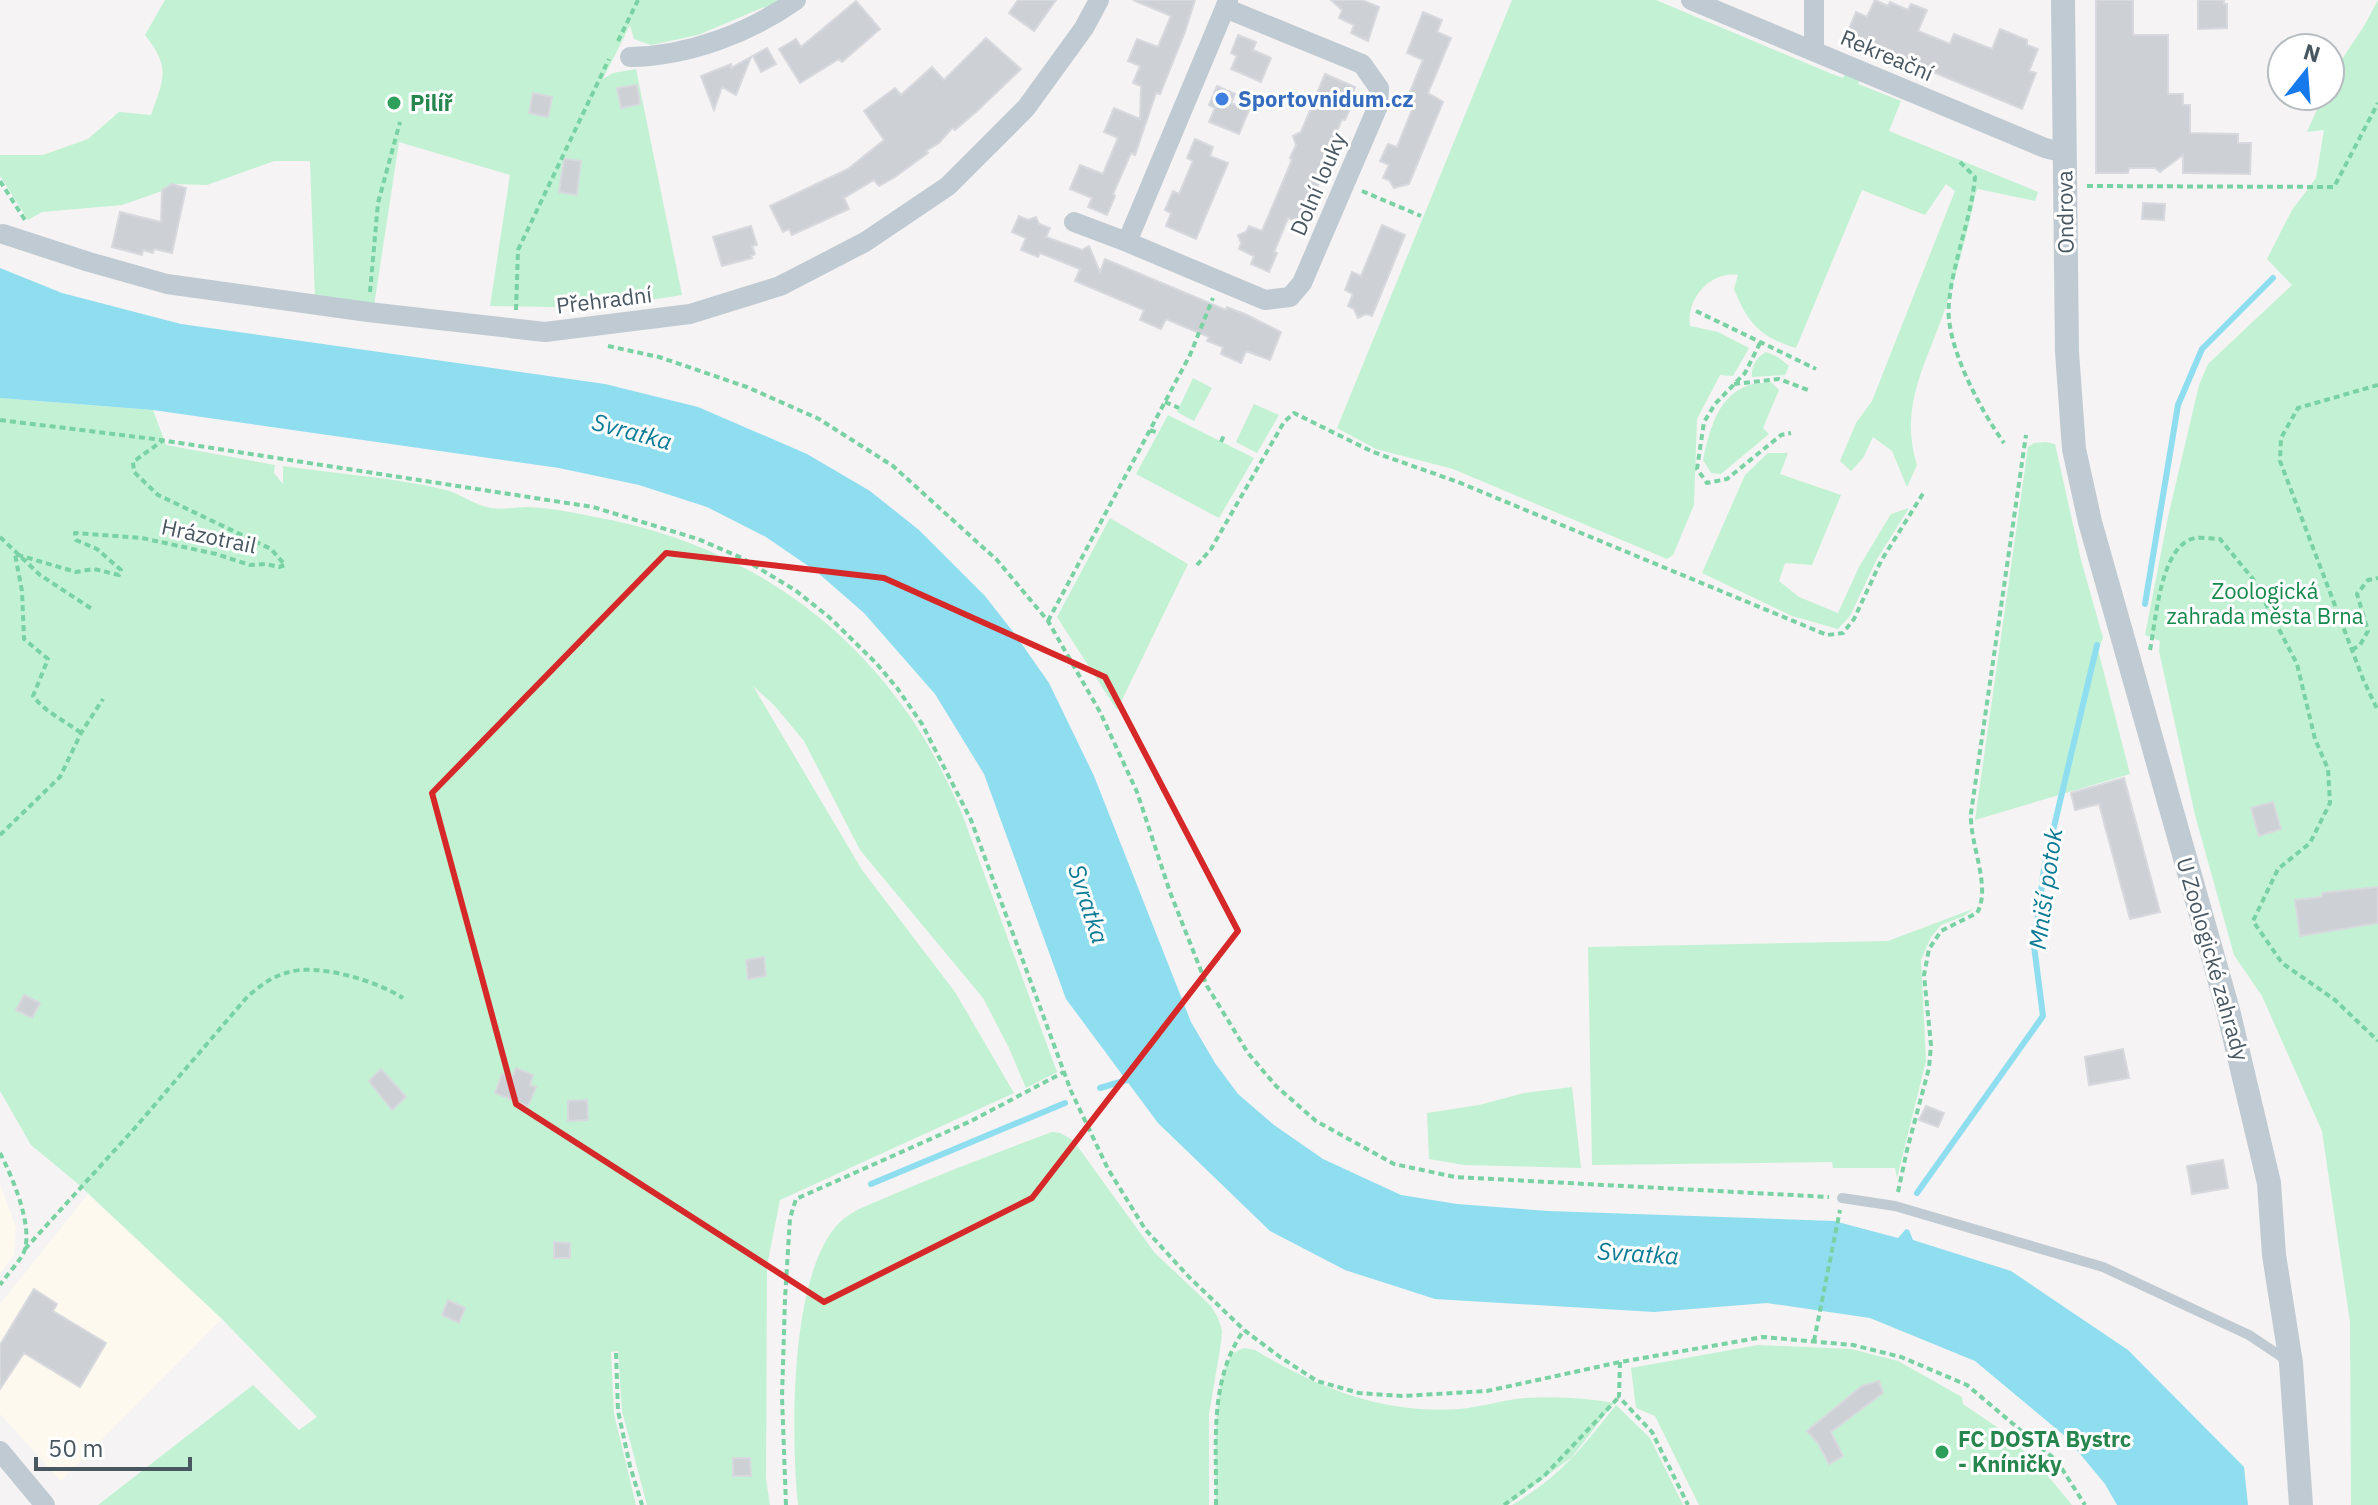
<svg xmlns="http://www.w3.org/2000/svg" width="2378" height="1505" font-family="'IBM Plex Sans',sans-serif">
<rect width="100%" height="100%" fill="#f5f3f3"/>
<path fill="#fdf9ee" d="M0,1184L16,1227L14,1255L0,1274Z
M88,1194L222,1319L61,1481L0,1414V1304Z"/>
<path fill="#c2f2d3" d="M165,0H781L768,10L764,7L698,35L651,45L634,39L630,25L603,79L613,73L636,69L682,295L600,308L490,306L510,175L399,142L374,306L315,299L310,161H274L207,185L173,184L162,191L122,205L42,212L28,220L0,176V155H43L88,139L119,112L151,115C164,78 171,68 145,35Z
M1512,0H1656L1832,74L1843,78L1846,70L1861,76L1858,84L1901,101L1889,131L2038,192L2035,201L1978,189L1976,192C1968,230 1958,269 1946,306C1928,361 1898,405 1917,465L1907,487L1892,451L1873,437L1863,458L1851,471L1840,461L1856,423L1872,401L1955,191L1946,184L1925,215L1862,190L1796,348C1761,337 1748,324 1734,289L1738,275C1711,271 1686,298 1690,326L1718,332L1749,348L1733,376L1720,375L1697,419L1694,505L1673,555L1667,559L1453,469L1376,449L1337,428Z
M2378,0V1505H2351L2350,1322L2322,1131L2262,996L2234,955L2195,815L2159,651L2160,641L2145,635L2168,517L2199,385L2208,364L2292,285L2267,259L2292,210L2316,178L2324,130L2307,132L2323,96H2330L2331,76L2364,26Z
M1766,352L1778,357L1789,366L1785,375L1752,377C1751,367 1756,357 1766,352Z
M1193,378L1212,388L1194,421L1177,412Z
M1771,382L1779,390L1763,428L1769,434L1721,474L1711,473L1703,460C1709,433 1716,399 1746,386C1753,383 1763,383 1771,382Z
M0,398L153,410L166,445L275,465L274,473L283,484V466C337,474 393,477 446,490C461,494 474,505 491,508C503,510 515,507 527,507C555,508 584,515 611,520C734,546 837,611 909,715C930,745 946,778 961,811L1057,1072L1026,1088L1009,1048L983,998L860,850L804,741L774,705L753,686L862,870L955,992L1014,1093L780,1200L767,1266L766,1479L770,1505H647L622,1411L618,1351L611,1352L614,1414L636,1505H98L253,1385L299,1430L317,1417L222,1319L77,1183L31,1145L0,1091Z
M1254,404L1279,415L1257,453L1236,442Z
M1168,415L1254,458L1219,518L1136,474Z
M2046,442L2055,444L2081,560L2103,638L2098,650L2130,774L1975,820L2028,447L2034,443Z
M1768,453H1788L1780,474L1841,495L1812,565L1785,563L1779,581L1799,597L1838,613L1859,567L1891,514L1909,508L1877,559L1850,616L1838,629L1792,616L1702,573L1745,475Z
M1110,518L1188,564L1117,710L1057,617Z
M1973,909L1964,916L1941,925L1931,937L1921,960L1926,1061L1897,1178L1895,1168H1833L1832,1162L1592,1165L1588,947L1888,941Z
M1572,1087L1581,1168L1464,1165L1429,1159L1427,1113L1479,1105L1524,1093Z
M1052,1132L1060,1133L1073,1140L1154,1252L1211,1306L1218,1318L1222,1331L1221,1343L1209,1414V1505H798C791,1437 789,1272 840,1222C853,1209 877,1202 894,1194C946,1172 999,1152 1052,1132Z
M1758,1345L1851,1349L1898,1361L1962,1397L1963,1404L2007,1434L2043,1470L2072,1505H1699L1655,1416L1636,1408L1631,1368Z
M1244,1348L1255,1350C1320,1389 1382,1414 1460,1409C1483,1407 1505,1399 1527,1398C1555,1396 1586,1398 1614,1403L1572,1457L1508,1505H1216C1216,1473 1211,1376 1233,1354C1235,1352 1241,1349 1244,1348Z
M1616,1405L1650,1438L1683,1505H1512C1561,1476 1582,1448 1616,1405Z"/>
<path fill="#8edef0" d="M0,268L62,293L181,324L605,384L698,407L807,454L870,491L919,530L985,596L1014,633L1049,683L1094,776L1191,1022L1215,1063L1238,1094L1274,1125L1323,1159L1401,1195L1457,1204L1548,1211L1834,1221L1898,1238L1906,1229L1909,1230L1913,1240L2011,1271L2128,1350L2244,1467L2248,1505H2117L2105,1484L2066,1437L1975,1361L1870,1318L1767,1303L1654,1312L1435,1299L1345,1270L1270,1231L1158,1123L1066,999L984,774L935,694L864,613L817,572L766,537L707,507L639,485L559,468L153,410L0,398Z"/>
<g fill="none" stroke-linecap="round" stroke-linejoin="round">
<path stroke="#8edef0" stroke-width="6" d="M2145,604L2178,405L2202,349L2273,278
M1100,1088L1127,1080L1130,1077
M871,1184L1065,1103
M1917,1193L2043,1016L2034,946L2044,869L2097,645"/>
</g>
<path fill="#cdd0d5" stroke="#d7d9de" stroke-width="2" d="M1018,0H1056L1034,31L1009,13Z
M1133,0H1195L1185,32L1160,94L1156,93L1135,155L1131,153L1113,194L1115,196L1107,215L1088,207L1092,198L1070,189L1080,165L1103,174L1118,138L1104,132L1114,108L1140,119L1141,86L1133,83L1140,66L1128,61L1137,39L1158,47L1171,16Z
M1331,0H1362L1379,7L1368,41L1351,33L1354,25L1339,18L1342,10Z
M1875,0L1888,6L1890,2L1908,10L1911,4L1927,10L1918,31L1950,44L1954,34L1992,49L2000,29L2027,40V45L2038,49L2029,71L2036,73L2022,109L1846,36L1856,12L1867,17Z
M2096,0H2133V35H2168V94H2183V105H2190V133L2238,134V143H2251L2250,174L2183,173V155L2160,172L2155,168H2129L2128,173H2096Z
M2198,0H2224V4H2227V28L2198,29Z
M856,1L880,29L842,62L839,59L800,83L779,49L796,39L801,47Z
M1423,12L1442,20L1437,32L1451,38L1428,93L1443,102L1409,184L1394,188L1389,180L1383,178L1389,165L1380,161L1388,144L1397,147L1413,107L1405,104L1423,60L1407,53Z
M1238,35L1256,42L1253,50L1271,58L1261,82L1231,69L1237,56L1231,53Z
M986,38L1021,69L976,112L955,130L952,128L939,143L926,151L928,153L895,177L879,186L874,180L844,198L849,209L792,235L789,229L783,232L770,206L848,169L884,140L864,111L895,88L901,95L932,67L944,80Z
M767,48L776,64L761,72L753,56Z
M751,57L736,95L722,87L714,110L701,76L731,64V68Z
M1325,74L1355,87L1350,101L1353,102L1345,120L1342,119L1328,153L1331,154L1302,224L1288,218L1274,252L1277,253L1269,272L1251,264L1254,256L1239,249L1241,243L1238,235L1246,232L1249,226L1262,231L1292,160L1290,158L1296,145L1293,136L1301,132Z
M637,85L640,104L621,108L617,88Z
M1217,86L1235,94L1231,103L1249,110L1239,134L1209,122L1215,108L1209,105Z
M533,93L552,97L548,117L529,113Z
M1195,139L1213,147L1210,156L1228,163L1196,239L1166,226L1171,213L1165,210L1173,191L1179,194L1193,161L1187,158Z
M564,159L581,161L577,195L559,192Z
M172,184L186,188L172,253L154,249L153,253L143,250L142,255L112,247L120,212L161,222L162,190Z
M2143,203L2165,204L2164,220L2142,219Z
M1019,216L1028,220L1036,217L1039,224L1050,228L1046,237L1082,250L1089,246L1100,272L1105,259L1226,310L1227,307L1247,315L1281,332L1270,360L1246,351L1241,363L1221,354L1223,347L1207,341L1209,337L1166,319L1161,329L1140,320L1144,310L1075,281L1080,269L1040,253L1038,257L1021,250L1026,238L1012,232Z
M1382,225L1405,235L1372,316L1366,314L1358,318L1354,309L1348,306L1353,294L1345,290L1352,272L1361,276Z
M751,226L757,245L752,246L755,254L751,256L752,258L722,266L713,237Z
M2124,778L2160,912L2130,919L2099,804L2075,810L2071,793Z
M2273,802L2281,829L2259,836L2251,808Z
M2378,887V923L2300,936L2295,900L2322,897V893Z
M764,957L766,976L748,979L746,960Z
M24,995L40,1003L32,1018L16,1010Z
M2123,1049L2129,1078L2089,1085L2085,1057Z
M516,1068L533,1075L530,1085L536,1087L528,1106L495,1093L502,1074L512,1078Z
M381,1069L406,1097L392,1110L369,1081Z
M587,1100L588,1120L568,1121V1101Z
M1926,1106L1944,1113L1938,1127L1919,1120Z
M2223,1160L2228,1188L2192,1194L2187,1166Z
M554,1242L570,1243V1258H554Z
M34,1289L57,1304L53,1311L106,1343L80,1387L24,1353L0,1389V1345Z
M448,1300L465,1308L459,1323L442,1315Z
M1879,1381L1883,1393L1831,1432L1843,1456L1829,1464L1818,1443L1807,1431L1862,1386Z
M733,1458H750L751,1476H733Z"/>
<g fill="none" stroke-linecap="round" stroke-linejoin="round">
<path stroke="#78d2a3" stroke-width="4" stroke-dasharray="6 4" stroke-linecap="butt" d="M618,41L638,0
M1960,162L1975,177C1971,220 1953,260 1949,303C1944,343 1981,411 2004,443
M0,181L25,220
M2087,186L2334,187L2378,103
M1362,191L1421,216
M370,292L378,203L400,122
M516,310L518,250L609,59
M1696,311L1816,369
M1760,343L1745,373L1715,404L1704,422L1697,469L1707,483L1727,479L1781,435L1791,433
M608,346L659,357L747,387L819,419L893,466L997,560L1048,621L1100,712L1137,792L1170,892L1207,986L1248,1053L1276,1086L1316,1121L1394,1164L1455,1177L1829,1197
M1734,384L1779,379L1808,390
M2378,385L2298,408L2281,438L2280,461L2363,679L2378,711
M1165,402L1179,408
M0,420L154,439L593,507L698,539L742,558L795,590L829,617L877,664L897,688L922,724L971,820L1071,1091L1108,1169L1145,1229L1189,1277L1244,1330L1280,1357L1317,1381L1359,1393L1402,1396L1487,1391L1620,1362L1763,1337L1853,1345L1901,1357L1967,1385L2057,1461L2085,1505
M1150,430L1158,433
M1221,442L1224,435
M0,537L40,575L92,609
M1197,565L1211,549L1284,422L1294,413L1373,452L1458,482L1827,635L1843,633L1854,619L1881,561L1924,492
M1048,621L1190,355L1213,298
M2150,650C2156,621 2160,545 2195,538C2202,537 2212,539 2220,539L2253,579L2297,664L2315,739L2328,769L2330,803L2310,843L2278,869L2253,921L2282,963L2335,1000L2378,1041
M2352,650L2360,645L2368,631L2357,594L2368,580L2378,578
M81,733C64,720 46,713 33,696L48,659L24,639L22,591L15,554L76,572L94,569L119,575L121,570L97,549L76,540L75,533L142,538L216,554L250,565L265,564L279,567L285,565L271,549L158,495L134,472L133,462L162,441
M0,835L60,777L81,733L103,699
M0,1153C12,1176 32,1223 25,1249C22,1260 7,1274 0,1285
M1898,1192L1907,1150L1929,1068L1931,1045L1924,975L1929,949L1941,931L1977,913C1992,887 1969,843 1971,813L2026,435
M25,1249L134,1129L248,996C260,986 271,977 286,973C316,962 377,981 403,998
M1814,1341L1840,1210
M616,1353L618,1411L630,1466L642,1505
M1620,1362L1619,1397L1652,1432L1688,1505
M786,1505L782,1397L785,1299L790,1218L796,1199L971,1121L1064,1072
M1216,1505C1217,1445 1208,1381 1244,1330
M1504,1505L1544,1476L1618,1398"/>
<path stroke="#c0cad2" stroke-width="10" d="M1842,1198L1895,1206L2103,1267L2249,1335L2288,1361"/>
<path stroke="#c0cad2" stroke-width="20" d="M1691,0L2045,148L2065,153
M1814,0V50
M1225,8L1362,64L1379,88L1378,106L1302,283L1290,297L1265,300L1127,242L1225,8L1228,0
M630,57C689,56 749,33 796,0
M1074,222L1127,242
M3,234L89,262L167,284L368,312L545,332L690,314L780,286L865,242L948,186L1026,108L1084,28L1099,0
M0,1451L45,1505"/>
<path stroke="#c0cad2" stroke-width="24" d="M2063,0L2067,352L2074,449L2090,522L2228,1010L2269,1183L2274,1255L2291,1363L2301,1505"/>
</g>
<path fill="none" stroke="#d62828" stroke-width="6" stroke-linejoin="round" d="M666,553L884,578L1105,677L1238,931L1032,1198L824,1302L516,1104L432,793Z"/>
<circle fill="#3f7fe0" stroke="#fff" stroke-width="3" cx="1222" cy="99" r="8"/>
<g fill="#2e9e5b" stroke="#fff" stroke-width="3">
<circle cx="394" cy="103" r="8"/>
<circle cx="1942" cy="1452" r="8"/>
</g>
<g text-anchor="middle" stroke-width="6" stroke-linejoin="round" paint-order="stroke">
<g font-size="22" fill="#495761" stroke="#fff">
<text transform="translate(1887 55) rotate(23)" y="8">Rekreační</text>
<text transform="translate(1318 184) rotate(-67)" y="8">Dolní louky</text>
<text transform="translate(2065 212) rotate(-91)" y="8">Ondrova</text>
<text transform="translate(604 300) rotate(-7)" y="8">Přehradní</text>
<text transform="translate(209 536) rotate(12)" y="8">Hrázotrail</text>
<text transform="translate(2213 959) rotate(74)" y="8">U Zoologické zahrady</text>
</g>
<g font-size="22" font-weight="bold" fill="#366cbe" stroke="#fff" text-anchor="start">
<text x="1238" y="107">Sportovnidum.cz</text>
</g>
<g font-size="22" font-weight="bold" fill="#27864d" stroke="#fff" text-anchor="start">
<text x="410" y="111">Pilíř</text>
<text x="1958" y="1447">FC DOSTA Bystrc<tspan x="1958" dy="25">- Kníničky</tspan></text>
</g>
<g font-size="22" fill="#15884b" stroke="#fff">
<text x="2265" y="599">Zoologická<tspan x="2265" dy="25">zahrada města Brna</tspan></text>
</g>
<g font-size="24" font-style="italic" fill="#0a7b95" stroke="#fff">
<text transform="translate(632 432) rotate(15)" y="8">Svratka</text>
<text transform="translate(2046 889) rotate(-82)" y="8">Mniší potok</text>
<text transform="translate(1088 904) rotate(72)" y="8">Svratka</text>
<text transform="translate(1638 1254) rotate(4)" y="8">Svratka</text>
</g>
</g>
<g transform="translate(2306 72) rotate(17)"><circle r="38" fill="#ffffff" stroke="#b6bcc0" stroke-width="2"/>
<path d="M0-6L14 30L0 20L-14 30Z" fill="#1679ec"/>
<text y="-12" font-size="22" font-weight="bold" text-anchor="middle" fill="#495761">N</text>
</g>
<path d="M36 1457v12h154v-12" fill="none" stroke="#495761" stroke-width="4"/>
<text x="48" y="1457" font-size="24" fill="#495761" stroke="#ffffff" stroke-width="6" paint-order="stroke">50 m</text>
</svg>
